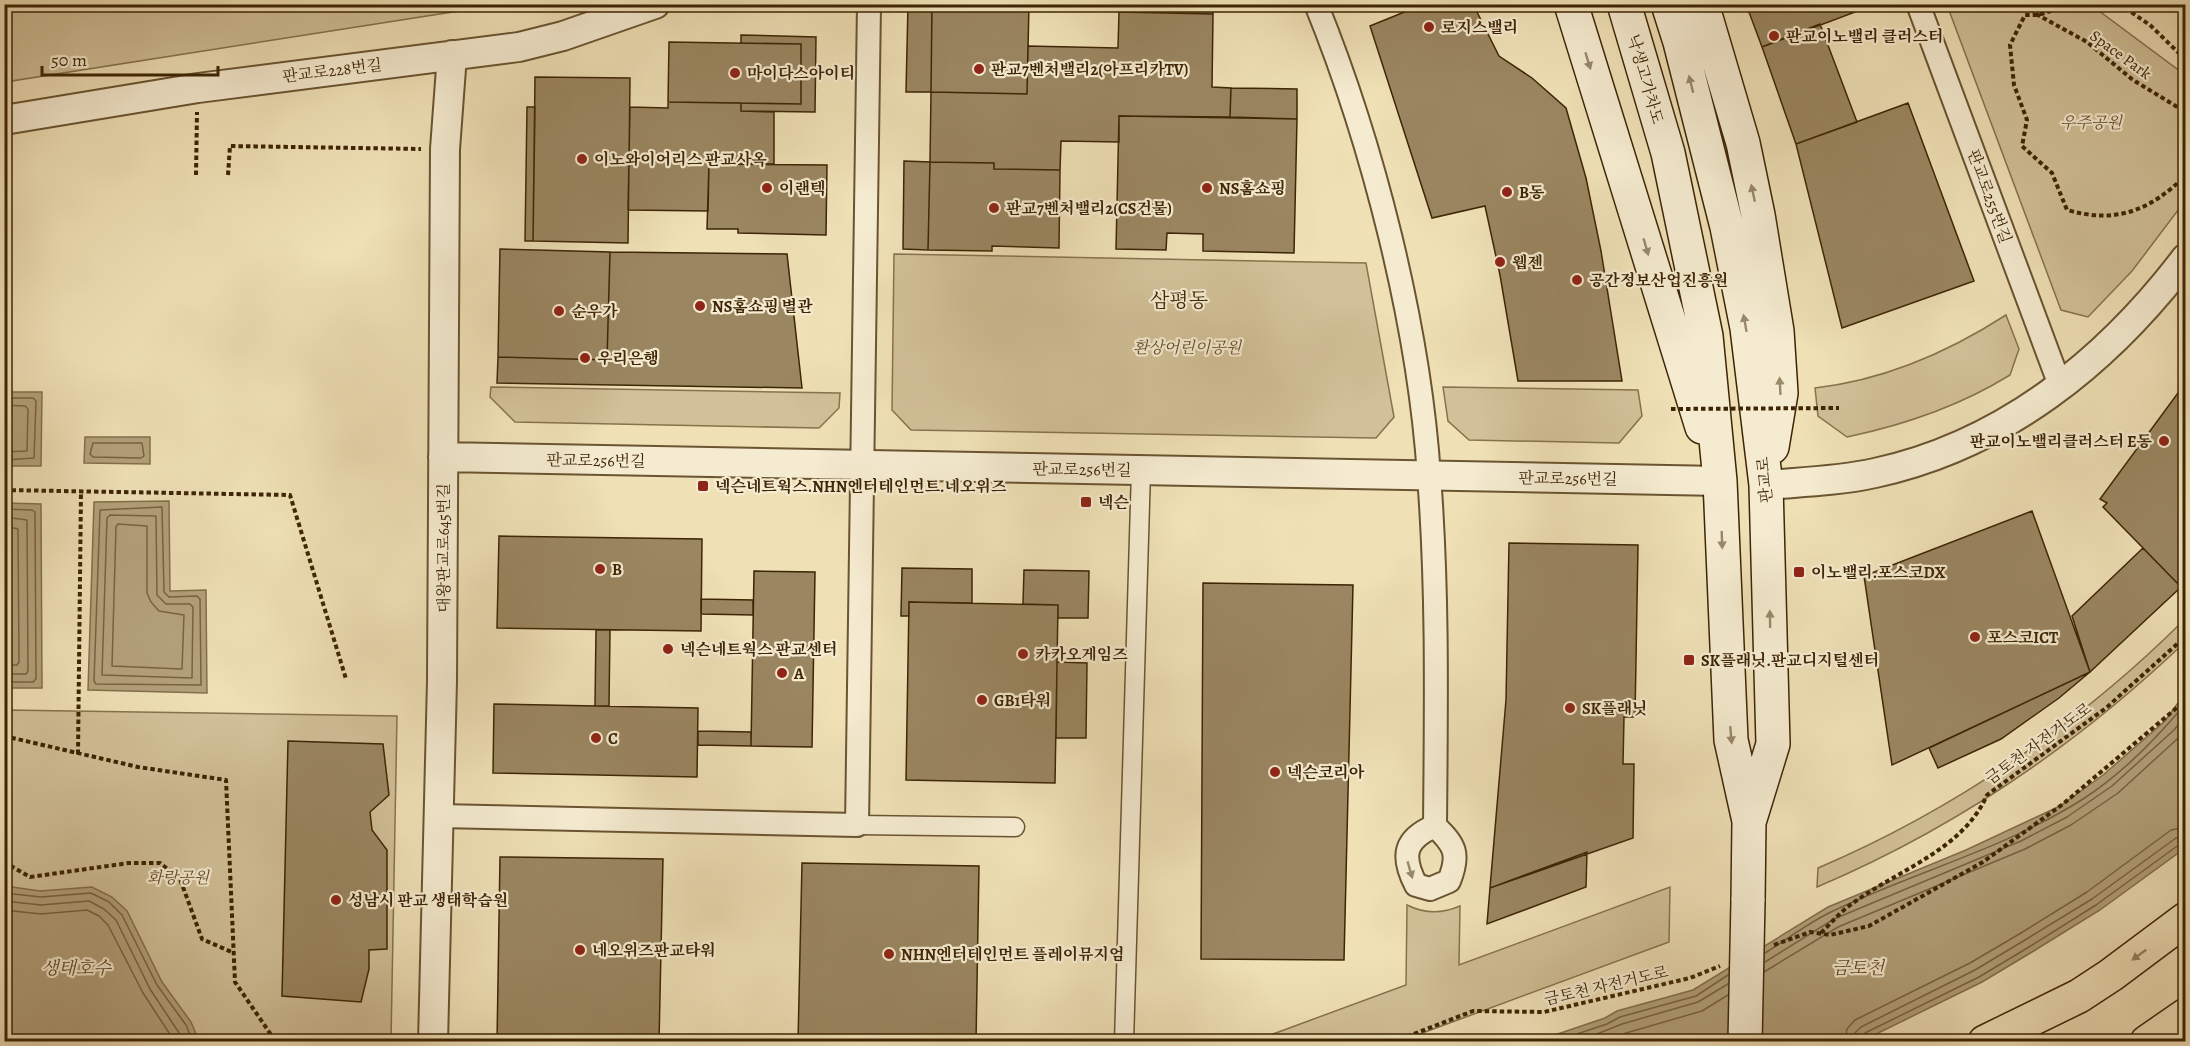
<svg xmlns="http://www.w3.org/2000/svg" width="2190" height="1046" font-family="Alegreya,'Noto Serif KR',serif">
<rect width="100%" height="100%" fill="#efe0b6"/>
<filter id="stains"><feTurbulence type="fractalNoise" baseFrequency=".00333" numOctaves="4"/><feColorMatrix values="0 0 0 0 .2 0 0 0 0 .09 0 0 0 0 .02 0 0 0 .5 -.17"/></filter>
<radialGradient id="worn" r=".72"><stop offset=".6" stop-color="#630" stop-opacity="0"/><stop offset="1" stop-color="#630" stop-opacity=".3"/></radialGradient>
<path fill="#d1c098" stroke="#87724e" stroke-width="1.5" d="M5,4H497V5L5,82Z
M1947,5H2091L2185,75V201L2132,271L2088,317L2061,310Z
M5,202H10L9,241L5,240Z
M894,254L1366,263L1394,417L1376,438L911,430L892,410Z
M5,257H10L8,295H5Z
M2006,315L2019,349L2010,375C1960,406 1904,425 1847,437L1818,416L1815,388C1885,380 1947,353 2006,315Z
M491,387L840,393L839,408L819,428L515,422L490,397Z
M1443,387L1638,390L1642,416L1619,443L1469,440L1448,421Z
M2185,619V642C2078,744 1954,829 1817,887L1818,868C1954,810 2081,723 2185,619Z
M5,710L397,716L391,1041L5,1042Z
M1670,887L1669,942L1401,1041H1254L1406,985L1407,905C1425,914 1442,914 1460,906L1459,965Z"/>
<path fill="#b2a07a" stroke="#836f4b" stroke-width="1.5" d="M5,392H42L41,466H5Z
M85,437H150V464L84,463Z
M169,501L170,591L206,590L207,693L88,690L94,502Z
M5,503L41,504L42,688H5Z
M2185,693V848L2100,910L2032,952L1982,982L1862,1041L1534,1042L1605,1018L1617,1011L1693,990L1828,907L1966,850L2060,806L2103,775L2165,721Z
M5,886L40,891L92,887L112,897L127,911L162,982L191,1022L199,1041H6Z"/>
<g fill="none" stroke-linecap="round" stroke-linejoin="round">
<path stroke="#786240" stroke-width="1.5" d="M4,398H33L36,401L34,458L4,460
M4,405L25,406L28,409L27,451L4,452
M93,443H142L144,456L141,458L93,457L90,454Z
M162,507L164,592L169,597L197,596L200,599L201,685L96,684L94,681L100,510Z
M4,509L32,510L35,512L36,679L33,682H4
M110,515L156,516L157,595L166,604H190L193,607L192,678L102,675L107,518Z
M4,517L27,520L28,671L26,674H4
M118,524L147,526V593L151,602L159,611L184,615L182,669L112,666L116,527Z
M4,526L18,529L19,662L17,665H4
M4,893L41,897L91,893L109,902L122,915L157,985L186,1025L193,1042
M4,901L41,905L89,901L104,909L116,920L150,989L185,1042
M4,910L41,914L87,910L99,916L108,925L143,993L175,1042
M1765,953C1786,940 1808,923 1831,912C1913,872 2005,849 2083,799C2122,774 2157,738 2186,703
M1765,962L1834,919L2021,841L2067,817L2112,786L2174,730L2186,715
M1764,972L1838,927L2025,849L2071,825L2118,793L2186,731
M1553,1042L1607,1024L1620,1017L1696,996L1728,975
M1577,1042L1622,1024L1698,1002L1728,984
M1607,1042L1626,1033L1702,1011L1728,995
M1845,1042L1847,1029L1855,1020L1970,963L2021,933L2087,892L2171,830L2186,827
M1854,1042L1855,1033L1861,1027L1975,970L2025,940L2092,899L2176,838L2186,836
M1861,1042L1865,1033L1979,977L2029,947L2096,905L2180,844L2186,843"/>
</g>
<path fill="#9a8661" stroke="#3d2505" stroke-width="1.5" d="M908,4H932L931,92H906Z
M932,4H1029L1027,94L931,92Z
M1119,4H1213V14L1119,12Z
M1424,4H1473L1499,56L1532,78L1566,108L1586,178L1601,251L1622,381H1518L1500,275L1485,206L1432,218L1370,26Z
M1746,4H1871V6L1762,47Z
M1119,12L1213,14L1212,87L1231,88L1230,117L1119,116V142L1061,141L1060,170L994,169V163L930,162L931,92L1027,94L1028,46L1118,48Z
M1820,24L1857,122L1796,144L1762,47Z
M741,35L816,37L815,112L741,111V103L801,104V44L741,43Z
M669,42L801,44V104L668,102Z
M535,77L630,78L628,243L533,241Z
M1231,88L1297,89V119L1230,117Z
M668,102L741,103V111L774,112V164H709L708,211L628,210L630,107L668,108Z
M1908,103L1974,281L1842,328L1796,144Z
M527,107H535L533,241H525Z
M1119,116L1297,119L1294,253L1203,251V234L1167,233L1166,250L1116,249Z
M904,161L930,162L928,250L903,249Z
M930,162L994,163V169L1060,170L1059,248L992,246V251L928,250Z
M709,164L827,165L826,235L738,233V229H707Z
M500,249L610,252L607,360L498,357Z
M610,252L787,254L802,388L497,383L498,357L607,360Z
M2186,382V581L2181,587L2103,507L2107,503L2100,499Z
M2032,511L2090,672L1892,765L1864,576Z
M499,536L702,539L701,631L497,628Z
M1509,543L1638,545L1635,717H1624L1623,764H1634L1633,838L1490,888L1506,700Z
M2143,548L2181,587L2090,672L2059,698L2001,739L1938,768L1929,748L2090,672L2072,616Z
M902,568L972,569V603L909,602V616H901Z
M1024,570L1089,571L1088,618H1058V605L1023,604Z
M754,571L815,572L812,747L751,746Z
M1203,583L1353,585L1344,960L1201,959Z
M701,599L753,600V615L701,614Z
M909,602L1058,605L1055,783L906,780Z
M596,630H610L609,706H595Z
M1057,662L1087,663L1086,738H1056Z
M494,704L698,708L697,777L493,773Z
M698,731L751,732V746L698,745Z
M288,741L383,744L389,795L370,812L372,830L387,850V949L369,950V969L361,1002L282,996Z
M1587,852L1586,887L1487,924L1490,888Z
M500,857L663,859L659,1042H497Z
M802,863L979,866L976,1042H798Z"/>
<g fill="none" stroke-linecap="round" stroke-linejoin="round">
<g stroke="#6a5431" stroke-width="21">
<path id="pedestrian" d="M857,825L1015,827
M1124,1042L1141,470"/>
</g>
<g stroke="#6a5431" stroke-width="26">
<path id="minor" d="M1316,4C1373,144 1419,325 1429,476C1438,592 1436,709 1435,826C1455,845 1460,854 1449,881L1430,889L1416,885C1401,856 1404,839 1435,826
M1918,4L2061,388
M439,816L857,825L869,4"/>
</g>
<g stroke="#6a5431" stroke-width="32">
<path id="tertiary" d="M4,120L198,88L519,47L563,36L655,4
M443,457L1720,481
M1766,485C1802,482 1839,481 1875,473C2004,445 2107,362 2186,258
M433,1042L442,681L445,149L452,55"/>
</g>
<g stroke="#3d2505" stroke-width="36">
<path id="secondary" d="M1571,4L1702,427
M1624,4L1668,153L1706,336L1720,481L1731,740L1749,821L1748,901
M1668,4L1680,42L1727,227L1747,328L1766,485L1773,744L1750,819
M1702,4L1743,143L1758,215L1777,331L1781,393L1772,447"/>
</g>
<g stroke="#3d2505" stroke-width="36">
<path id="primary" d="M1985,1042L2079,996L2111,975L2186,919
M2147,1042L2186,1015"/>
</g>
<path stroke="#3d2505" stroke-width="4" stroke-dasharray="4.5 3" stroke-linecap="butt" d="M2025,4L2038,15L2087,42L2133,80L2184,111L2186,115
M2073,4L2038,15H2025L2010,45L2014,85L2027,120L2022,146L2052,173L2067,210C2116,224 2150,211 2186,175
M2119,4L2150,25L2186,60
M196,175L197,112
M228,175L230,146L421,149
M4,490L290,495L346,679
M4,736L138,767L226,780L235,982L276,1042
M78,754L81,491
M4,862L30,877L129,863H160L180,879L202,939L234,953
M1821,933C1829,925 1836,917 1844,910C1890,872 1962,853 1987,795L2106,708L2186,636
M1774,945L1810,932L1830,935L1869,926L1983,862L2063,804L2186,700
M1393,1042L1473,1011L1544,1012L1690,978L1720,966"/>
<use href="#pedestrian" stroke="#f5ebd0" stroke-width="18"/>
<use href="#minor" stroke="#f5ebd0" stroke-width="22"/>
<use href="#tertiary" stroke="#f5ebd0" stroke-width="28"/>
<use href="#secondary" stroke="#f5ebd0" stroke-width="33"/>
<use href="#primary" stroke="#efe0b6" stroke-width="33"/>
<g stroke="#3d2505" stroke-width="36" stroke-linecap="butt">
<path id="secondary-bridge" d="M1745,1042L1748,901"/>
</g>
<path stroke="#3d2505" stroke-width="4" stroke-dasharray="4.5 3" stroke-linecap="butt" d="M1671,409L1839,408"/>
<use href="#secondary-bridge" stroke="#f5ebd0" stroke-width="33"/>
</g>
<defs><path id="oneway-solid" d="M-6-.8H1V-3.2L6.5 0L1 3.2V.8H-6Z" transform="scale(1.5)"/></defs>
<g fill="#99886a">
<use href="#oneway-solid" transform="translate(1588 61) rotate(73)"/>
<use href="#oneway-solid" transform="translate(1691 84) rotate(-104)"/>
<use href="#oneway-solid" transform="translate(1753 193) rotate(-102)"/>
<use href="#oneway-solid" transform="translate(1646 247) rotate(74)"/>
<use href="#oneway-solid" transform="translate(1745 323) rotate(-100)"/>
<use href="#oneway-solid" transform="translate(1780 386) rotate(-93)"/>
<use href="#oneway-solid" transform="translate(1722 540) rotate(88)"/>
<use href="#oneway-solid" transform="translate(1770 619) rotate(-91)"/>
<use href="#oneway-solid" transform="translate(1731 735) rotate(85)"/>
<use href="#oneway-solid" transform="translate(1410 870) rotate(74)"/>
</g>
<use fill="#96825e" href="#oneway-solid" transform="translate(2139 955) rotate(144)"/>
<g fill="#8f2418" stroke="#f5ebd0" stroke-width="2">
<circle cx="1429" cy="27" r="6"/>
<circle cx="1774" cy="36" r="6"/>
<circle cx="979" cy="69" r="6"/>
<circle cx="735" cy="73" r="6"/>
<circle cx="582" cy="159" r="6"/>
<circle cx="767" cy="188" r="6"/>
<circle cx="1207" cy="188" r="6"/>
<circle cx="1507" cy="192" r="6"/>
<circle cx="994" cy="208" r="6"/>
<circle cx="1500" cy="262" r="6"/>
<circle cx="1577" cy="280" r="6"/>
<circle cx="700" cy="306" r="6"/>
<circle cx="559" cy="311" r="6"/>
<circle cx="585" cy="358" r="6"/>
<circle cx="2164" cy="441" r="6"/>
<rect x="697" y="480" width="12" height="12" rx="3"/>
<rect x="1080" y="496" width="12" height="12" rx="3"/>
<circle cx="600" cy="569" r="6"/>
<rect x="1793" y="566" width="12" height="12" rx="3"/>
<circle cx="1975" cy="637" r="6"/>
<circle cx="668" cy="649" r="6"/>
<circle cx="1023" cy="654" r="6"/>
<rect x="1683" y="654" width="12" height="12" rx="3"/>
<circle cx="782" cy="673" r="6"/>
<circle cx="982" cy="700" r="6"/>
<circle cx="1570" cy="708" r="6"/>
<circle cx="596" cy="738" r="6"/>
<circle cx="1275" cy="772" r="6"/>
<circle cx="336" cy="900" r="6"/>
<circle cx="580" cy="950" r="6"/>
<circle cx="889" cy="954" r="6"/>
</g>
<g text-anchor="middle" stroke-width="4.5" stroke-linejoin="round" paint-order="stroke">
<g font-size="16" font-weight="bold" fill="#3d2505" stroke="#f5ebd0" text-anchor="start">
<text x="1441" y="33">로지스밸리</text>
<text x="1786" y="42">판교이노밸리 클러스터</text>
<text x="991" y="75">판교7벤처밸리2(아프리카TV)</text>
<text x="747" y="79">마이다스아이티</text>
<text x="594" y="165">이노와이어리스 판교사옥</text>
<text x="779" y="194">이랜텍</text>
<text x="1219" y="194">NS홈쇼핑</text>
<text x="1519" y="198">B동</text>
<text x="1006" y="214">판교7벤처밸리2(CS건물)</text>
<text x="1512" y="268">웹젠</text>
<text x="1589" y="286">공간정보산업진흥원</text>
<text x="712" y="312">NS홈쇼핑 별관</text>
<text x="571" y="317">순우가</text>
<text x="597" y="364">우리은행</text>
<text x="2152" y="447" text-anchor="end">판교이노밸리클러스터 E동</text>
<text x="715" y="492">넥슨네트웍스.NHN엔터테인먼트.네오위즈</text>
<text x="1098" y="508">넥슨</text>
<text x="612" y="575">B</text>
<text x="1811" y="578">이노밸리.포스코DX</text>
<text x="1987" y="643">포스코ICT</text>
<text x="680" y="655">넥슨네트웍스 판교센터</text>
<text x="1035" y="660">카카오게임즈</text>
<text x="1701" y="666">SK플래닛.판교디지털센터</text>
<text x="794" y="679">A</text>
<text x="994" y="706">GB1타워</text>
<text x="1582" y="714">SK플래닛</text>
<text x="608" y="744">C</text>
<text x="1287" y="778">넥슨코리아</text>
<text x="348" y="906">성남시 판교 생태학습원</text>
<text x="592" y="956">네오위즈판교타워</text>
<text x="901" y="960">NHN엔터테인먼트 플레이뮤지엄</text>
</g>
<g font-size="16" fill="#3d2505" stroke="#f5ebd0">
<text transform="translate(2121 54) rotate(36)" y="6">Space Park</text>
<text transform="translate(332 70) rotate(-7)" y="6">판교로228번길</text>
<text transform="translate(1646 79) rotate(74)" y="6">낙생고가차도</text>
<text transform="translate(1990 196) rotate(70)" y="6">판교로255번길</text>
<text transform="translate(596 460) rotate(1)" y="6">판교로256번길</text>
<text transform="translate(1082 469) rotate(1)" y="6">판교로256번길</text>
<text transform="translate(1568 478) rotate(1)" y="6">판교로256번길</text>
<text transform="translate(1764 480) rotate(-95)" y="6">판교로</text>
<text transform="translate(443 548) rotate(-90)" y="6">대왕판교로645번길</text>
<text transform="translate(2038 743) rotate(-36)" y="6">금토천 자전거도로</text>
<text transform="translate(1606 985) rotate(-13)" y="6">금토천 자전거도로</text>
</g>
<g font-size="16" font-style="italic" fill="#624c2a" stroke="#f5ebd0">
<text x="2091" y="128">우주공원</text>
<text x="1187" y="353">환상어린이공원</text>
<text x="178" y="883">화랑공원</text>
</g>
<g font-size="18" font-style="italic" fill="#604a28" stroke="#f5ebd0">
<text x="76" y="974">생태호수</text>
<text x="1858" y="974">금토천</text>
</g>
<g font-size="20" fill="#3d2505" stroke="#f5ebd0">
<text x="1179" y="307">삼평동</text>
</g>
</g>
<rect width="2190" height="1046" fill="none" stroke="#efe0b6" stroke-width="24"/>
<rect x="6" y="6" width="2178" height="1034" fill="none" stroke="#3d2505" stroke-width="3"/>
<rect x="12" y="12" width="2166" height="1022" fill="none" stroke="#3d2505" stroke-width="1.5"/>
<path d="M42 66v9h176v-9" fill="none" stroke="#3d2505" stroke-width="3"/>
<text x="51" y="66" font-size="18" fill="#3d2505" stroke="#f5ebd0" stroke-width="4.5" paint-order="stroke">50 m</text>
<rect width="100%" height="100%" filter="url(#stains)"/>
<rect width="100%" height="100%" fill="url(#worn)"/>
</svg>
